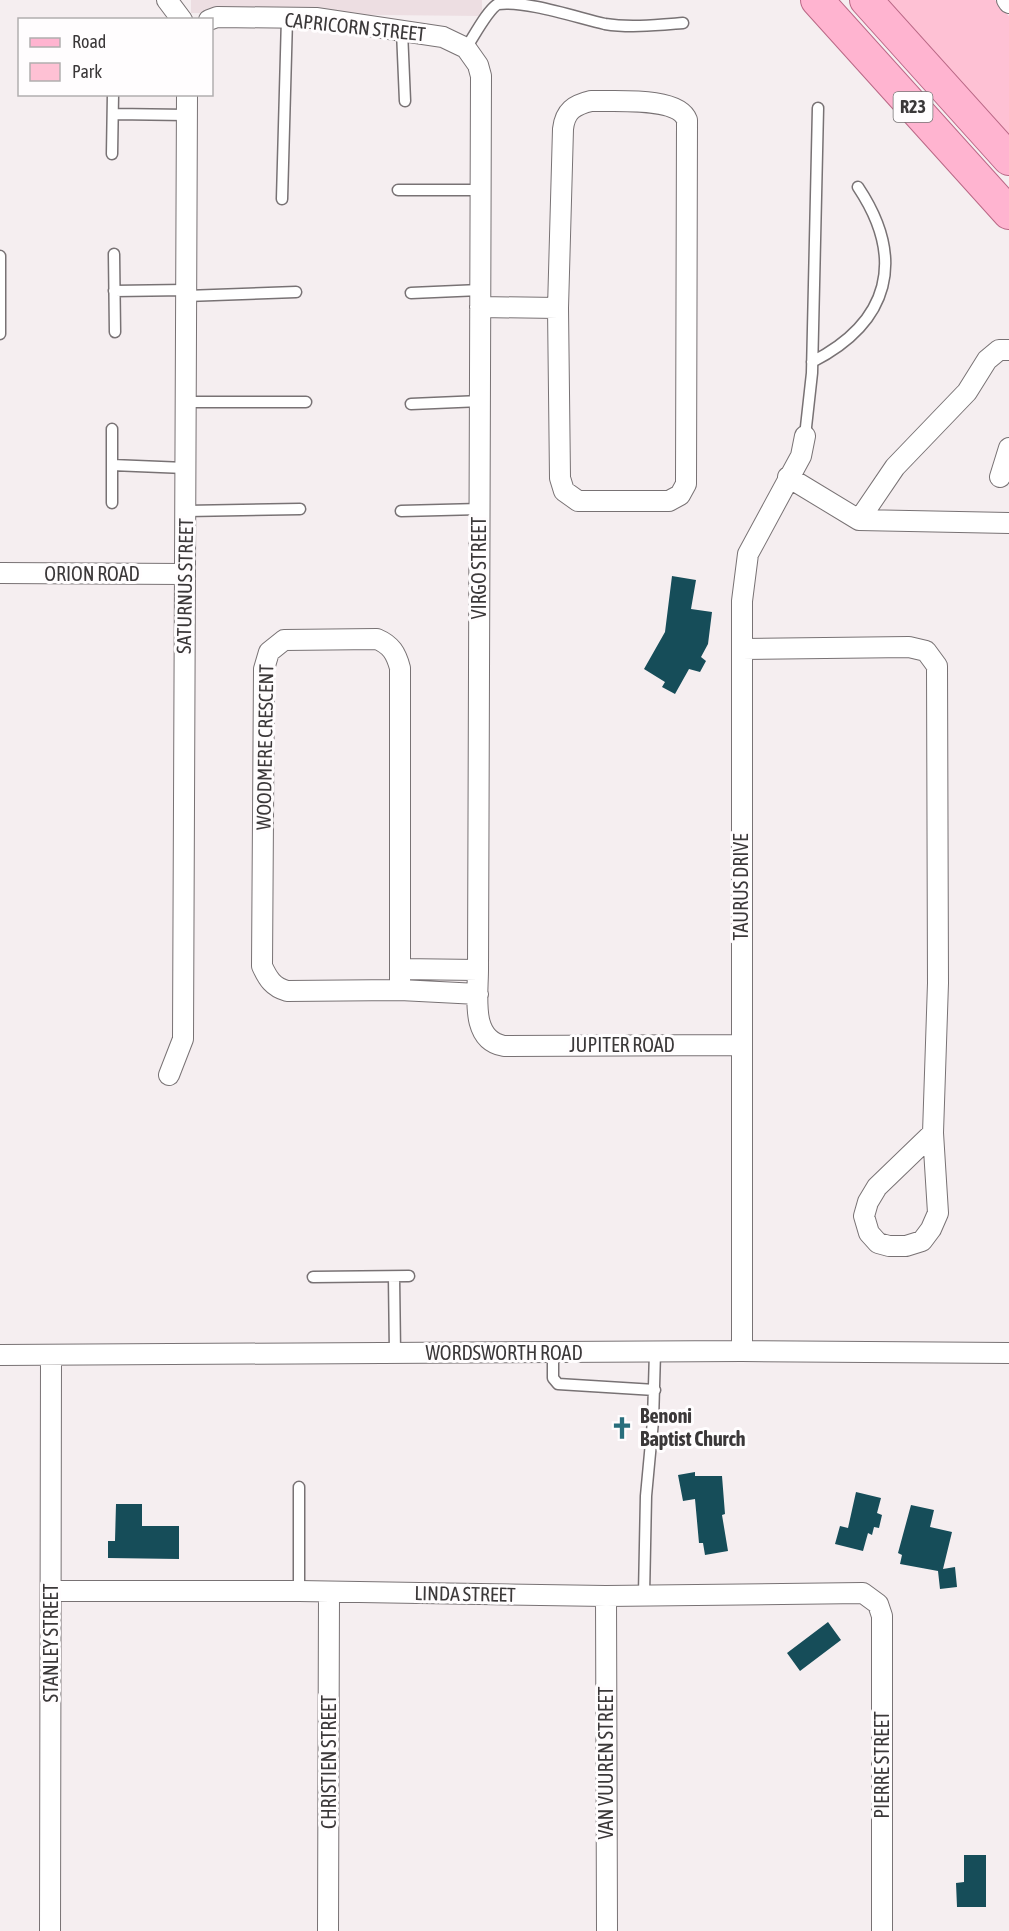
<svg xmlns="http://www.w3.org/2000/svg" width="1009" height="1931" font-family="'Asap Condensed',sans-serif">
<rect width="100%" height="100%" fill="#f5eef0"/>
<path fill="#eddee2" d="M191,0H482V16L191,13Z"/>
<path fill="#fec1d4" d="M881,0H995L1009,16V148Z"/>
<path fill="#164d59" d="M672,576L696,580L691,609L712,612L708,644L701,657L706,661L700,672L689,669L675,694L662,687L665,682L644,669L665,632Z
M695,1472V1476H722L725,1514L722,1515L728,1551L705,1555L703,1543H699L695,1499L683,1501L678,1475Z
M856,1492L881,1498L877,1513L882,1515L879,1528L874,1527L872,1535L868,1533L863,1551L835,1544L840,1526L848,1528Z
M116,1504H142V1526H179V1559L108,1558V1541H115Z
M911,1505L934,1510L930,1527L952,1532L943,1569L955,1567L957,1587L940,1589L938,1571L900,1564L902,1555L898,1553Z
M828,1622L841,1640L800,1671L787,1653Z
M964,1855H986V1907H957L956,1883L964,1882Z"/>
<g fill="none" stroke-linecap="round" stroke-linejoin="round">
<g stroke="#787274" stroke-width="13">
<path id="service" d="M402,31L405,101
M466,48C473,38 488,9 498,4C525,0 578,18 605,24C630,28 658,25 683,23
M114,114L187,115
M112,154L113,94
M398,190H481
M282,199L287,18
M114,254L115,332
M0,256V334
M114,291L186,290
M411,293L480,290
M186,296L296,292
M812,362C890,322 906,259 858,187
M185,402H306
M411,404L481,401
M112,429V503
M805,436L812,373L818,108
M112,465L185,468
M186,511L300,509
M401,511L480,509
M313,1277L409,1276
M394,1277L395,1353
M553,1352V1378L558,1384L655,1390
M299,1591V1487
M644,1595L646,1496L653,1421L655,1352"/>
</g>
<g stroke="#787274" stroke-width="22">
<path id="minor" d="M167,0L182,20
M1007,0L1009,3
M209,20L217,17L316,18L443,37L466,48L478,65L481,76L478,970C478,996 470,1040 504,1046L741,1045
M591,101C614,102 678,96 687,120L686,484L680,495L669,501H578L564,491L560,478L558,308L563,129C565,111 574,105 591,101Z
M480,307L558,308
M788,477L859,520L1009,523
M1000,477L1009,448
M859,520L895,467L967,392L987,360L999,350H1009
M0,573L184,574
M742,649L909,647L926,651L937,666L938,983L933,1133L938,1213L931,1229L922,1241L906,1246H889L878,1243L869,1233L864,1216L868,1202L877,1187L933,1133
M400,969L478,970
M400,990V668C396,653 391,645 377,639L284,640L269,652L264,669L262,966C268,979 273,987 287,991L400,990L478,994
M169,1075L183,1039L187,94
M742,1351V601L748,554L801,456L805,436
M0,1355L742,1351L1009,1353
M52,1591H299L606,1596L863,1593L878,1604L882,1616V1931
M606,1596L607,1931
M50,1931L51,1356
M328,1931L329,1592"/>
</g>
<g stroke="#ba6886" stroke-width="34">
<path id="primary" d="M817,0L1009,213
M866,0L1009,159"/>
</g>
<use href="#service" stroke="#fff" stroke-width="10"/>
<use href="#minor" stroke="#fff" stroke-width="20"/>
<use href="#primary" stroke="#ffb4d0" stroke-width="32"/>
</g>
<defs>
<g id="church-bare" transform="scale(1.8)"><path d="M-1.2-6h2.4v3.5h3.3v2.4h-3.3V6h-2.4V-.1h-3.3v-2.4h3.3Z" fill="#286e7c" stroke="#fffdfe" stroke-width="2.5" paint-order="stroke"/></g>
</defs>
<g fill-rule="evenodd">
<use href="#church-bare" x="622" y="1428"/>
</g>
<g text-anchor="middle" stroke-width="6" stroke-linejoin="round" paint-order="stroke">
<rect fill="#fffdfe" stroke="#767374" stroke-width="1.5" x="893.5" y="92" width="39" height="30" rx="4.5"/>
<g font-size="18" font-weight="bold" fill="#3b3839">
<text x="913" y="113">R23</text>
</g>
<g font-size="20" fill="#3b3839" stroke="#fffdfe">
<text transform="translate(355 27) rotate(6)" y="7">CAPRICORN STREET</text>
<text transform="translate(479 568) rotate(-90)" y="7">VIRGO STREET</text>
<text x="92" y="581">ORION ROAD</text>
<text transform="translate(185 586) rotate(-89)" y="7">SATURNUS STREET</text>
<text transform="translate(265 747) rotate(-89)" y="7">WOODMERE CRESCENT</text>
<text transform="translate(741 887) rotate(-90)" y="7">TAURUS DRIVE</text>
<text x="622" y="1052">JUPITER ROAD</text>
<text x="504" y="1360">WORDSWORTH ROAD</text>
<text transform="translate(465 1594) rotate(1)" y="7">LINDA STREET</text>
<text transform="translate(51 1643) rotate(-90)" y="7">STANLEY STREET</text>
<text transform="translate(329 1762) rotate(-90)" y="7">CHRISTIEN STREET</text>
<text transform="translate(606 1763) rotate(-90)" y="7">VAN VUUREN STREET</text>
<text transform="translate(882 1765) rotate(-90)" y="7">PIERRE STREET</text>
</g>
<g font-size="20" font-weight="bold" fill="#3b3839" stroke="#fffdfe" text-anchor="start">
<text x="640" y="1423">Benoni<tspan x="640" dy="23">Baptist Church</tspan></text>
</g>
</g>
<rect x="18" y="18" width="195" height="78" fill="#fffdfe" stroke="#b1aeaf" stroke-width="1.5"/>
<rect x="30" y="38" width="30" height="9" fill="#ffb4d0" stroke="#b1aeaf" stroke-width="1.5"/>
<text x="72" y="48" font-size="18" fill="#3b3839">Road</text>
<rect x="30" y="63" width="30" height="18" fill="#fec1d4" stroke="#b1aeaf" stroke-width="1.5"/>
<text x="72" y="78" font-size="18" fill="#3b3839">Park</text>
</svg>
